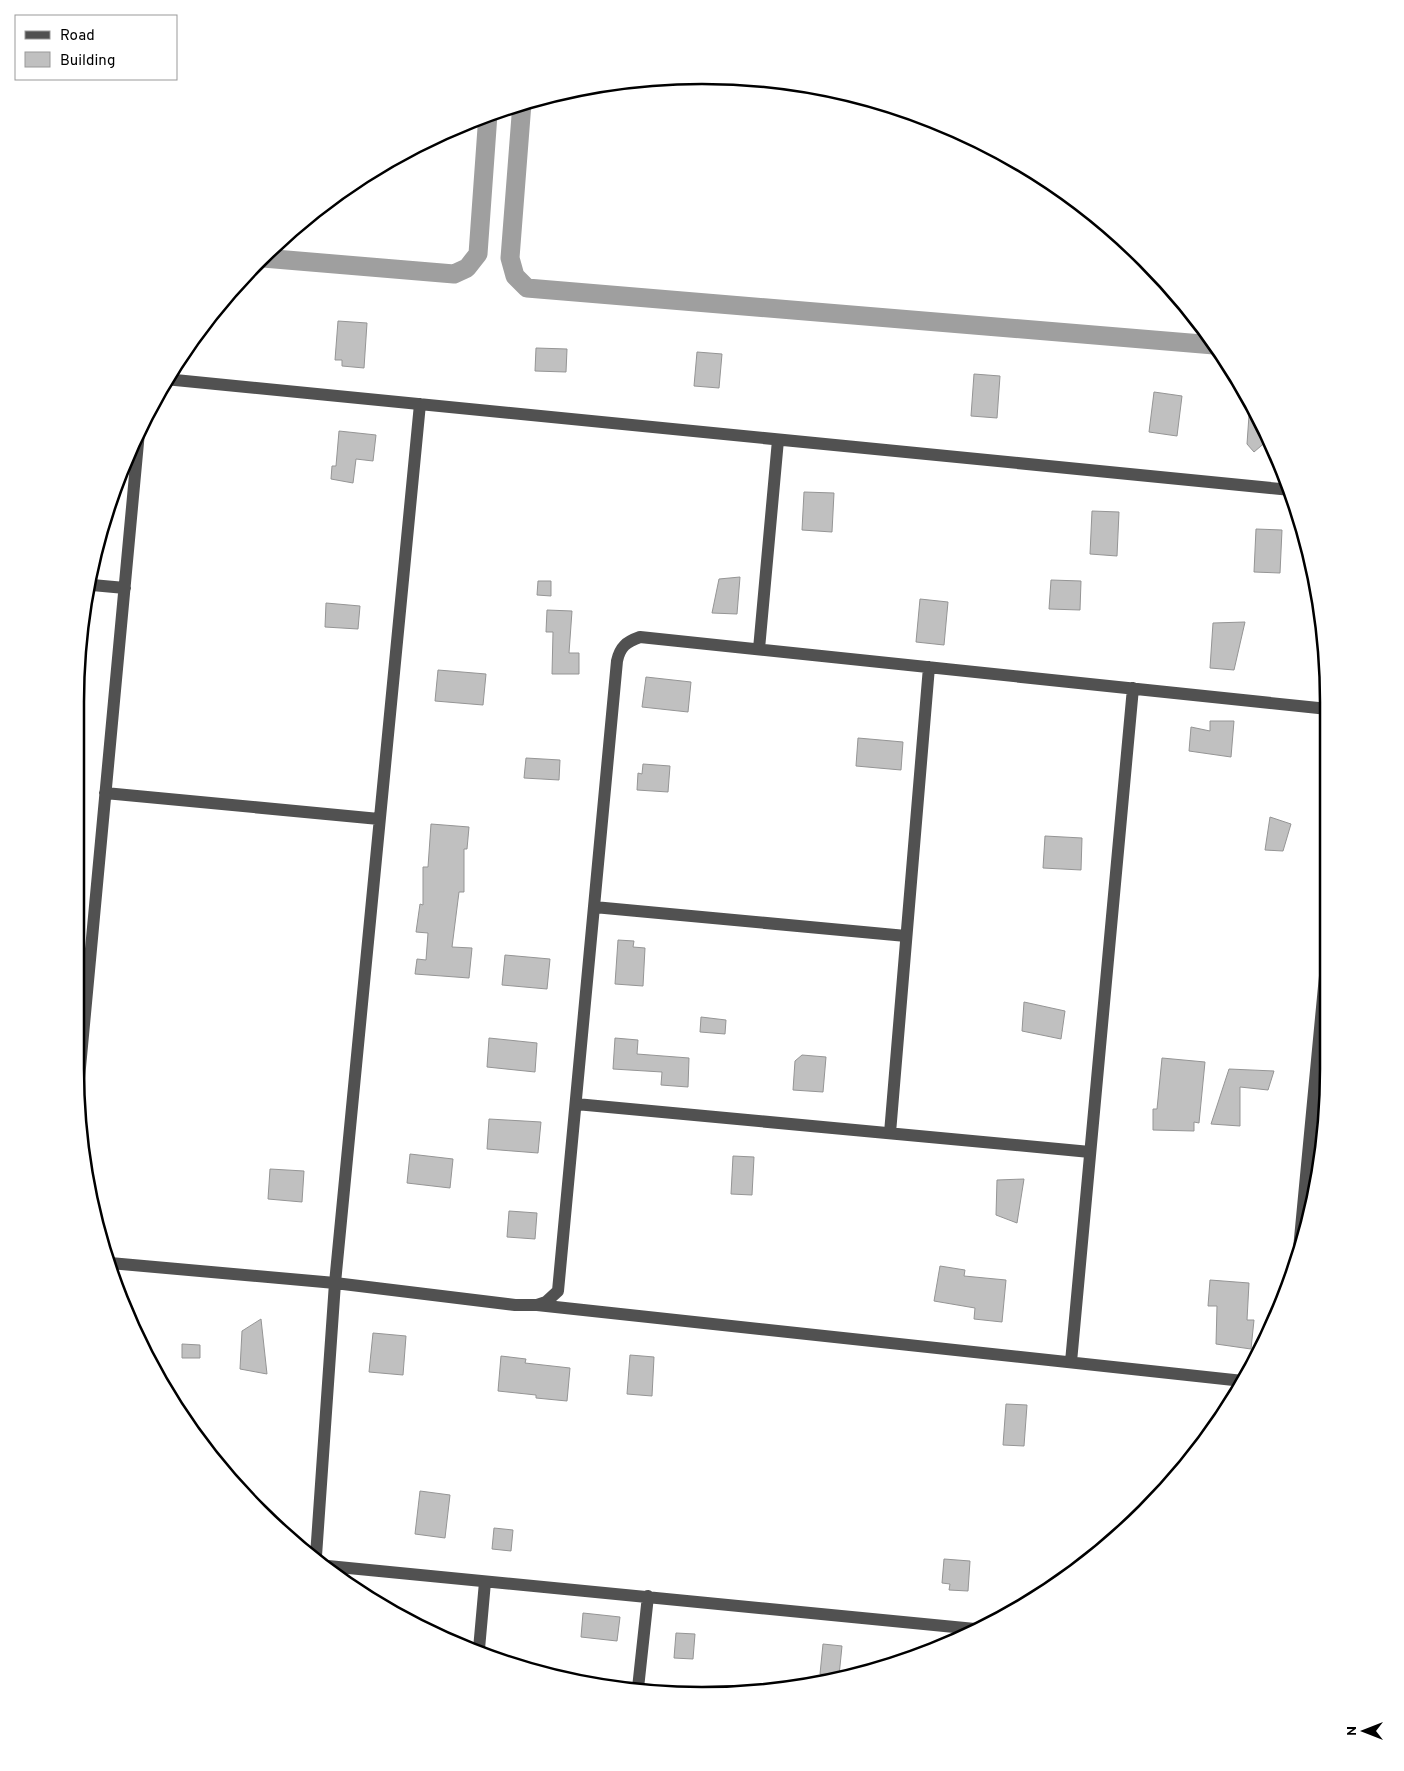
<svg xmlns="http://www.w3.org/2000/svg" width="1404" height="1771" font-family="Overpass,sans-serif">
<rect width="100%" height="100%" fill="#fff"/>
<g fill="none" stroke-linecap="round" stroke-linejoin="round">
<path stroke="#9f9f9f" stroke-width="19" d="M522,103L510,258L515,276L527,288L1214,345
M263,258L454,274L467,268L478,254L488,114"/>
</g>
<path fill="#c0c0c0" stroke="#959595" d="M338,321L367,323L364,368L342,366V360H335Z
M536,348L567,349L566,372L535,371Z
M697,352L722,354L719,388L694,386Z
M974,374L1000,376L997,418L971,416Z
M1154,392L1182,396L1177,436L1149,432Z
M1250,401L1268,440L1254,452L1247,444Z
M339,431L376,435L373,461L356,459L353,483L331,479L332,466H336Z
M804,492L834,493L832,532L802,530Z
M1092,511L1119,512L1117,556L1090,554Z
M1256,529L1282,530L1280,573L1254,572Z
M740,577L737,614L712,613L719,579Z
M1051,580L1081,581L1080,610L1049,609Z
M538,581H551V596L537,595Z
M920,599L948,602L944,645L916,642Z
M326,603L360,606L358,629L325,627Z
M547,610L572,611L569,653H579V674H552L553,632H546Z
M1245,622L1234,670L1210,668L1213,623Z
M438,670L486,674L483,705L435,701Z
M646,677L691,682L688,712L642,707Z
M1210,721H1234L1231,757L1189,751L1191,727L1210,731Z
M858,738L903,742L901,770L856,766Z
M526,758L560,760L559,780L524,778Z
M643,764L670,766L668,792L637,790L638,773L642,774Z
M1270,817L1291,824L1283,851L1265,850Z
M431,824L469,827L467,849H464V892H459L452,947L472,948L469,978L415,974L417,959L426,960L428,933L416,932L420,904L423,905V867H428Z
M1045,836L1082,838L1081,870L1043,868Z
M618,940L634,941L633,947L645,948L643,986L615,984Z
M505,955L550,959L547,989L502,985Z
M1024,1002L1065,1011L1061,1039L1022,1031Z
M701,1017L726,1020L725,1034L700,1032Z
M489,1038L537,1043L535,1072L487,1067Z
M615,1038L638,1040L637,1054L689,1058L688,1087L661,1085L662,1072L613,1069Z
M802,1055L826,1057L823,1092L793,1090L795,1061Z
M1162,1058L1205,1062L1199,1123L1194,1122V1131L1153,1130V1109H1157Z
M1229,1069L1274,1071L1268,1090L1240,1087V1126L1211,1124Z
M489,1119L541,1122L538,1153L487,1149Z
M410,1154L453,1159L450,1188L407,1183Z
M733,1156L754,1157L752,1195L731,1194Z
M270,1169L304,1171L302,1202L268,1199Z
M1024,1179L1017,1223L996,1215L997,1180Z
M509,1211L537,1213L535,1239L507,1237Z
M940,1266L965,1270L964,1276L1006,1280L1002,1322L974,1319L975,1308L934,1301Z
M1210,1280L1249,1283L1247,1320H1254L1251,1349L1216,1344L1217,1306H1208Z
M261,1319L267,1374L240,1369L242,1331Z
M373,1333L406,1336L403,1375L369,1372Z
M182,1344L200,1345V1358H182Z
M630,1355L654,1357L652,1396L627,1394Z
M501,1356L526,1359L525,1363L570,1368L567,1401L536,1398V1395L498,1391Z
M1006,1404L1027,1405L1024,1446L1003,1445Z
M420,1491L450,1495L445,1538L415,1534Z
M494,1528L513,1530L511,1551L492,1549Z
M944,1559L970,1561L968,1591L949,1590L950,1584L942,1583Z
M583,1613L620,1617L617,1641L581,1637Z
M676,1633L695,1634L693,1659L674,1658Z
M823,1644L842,1646L839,1676L820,1674Z"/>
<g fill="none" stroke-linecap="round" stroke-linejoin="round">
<path stroke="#515151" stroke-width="12" d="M165,379L1291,490
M92,585L125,588
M759,649L778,440
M105,793L379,819
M594,907L906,936
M78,1089L139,432
M576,1104L1090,1152
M890,1133L929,667
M1299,1249L1329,934
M110,1263L335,1283L515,1305H537L1243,1381
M537,1305L546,1302L558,1291L617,661C620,647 626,642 640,637L1328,709
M1071,1362L1133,688
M316,1556L335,1283L420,404
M328,1566L975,1629
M479,1649L485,1582
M638,1688L648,1596"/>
</g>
<path d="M0 0H1404V1771H0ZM702 84H702A618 618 0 0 1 1320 702V1069A618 618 0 0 1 702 1687H702A618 618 0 0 1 84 1069V702A618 618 0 0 1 702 84Z" fill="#fff" fill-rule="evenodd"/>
<path fill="none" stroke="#000" stroke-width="2.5" d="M702 84H702A618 618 0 0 1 1320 702V1069A618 618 0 0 1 702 1687H702A618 618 0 0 1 84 1069V702A618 618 0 0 1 702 84Z"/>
<rect x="15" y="15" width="162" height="65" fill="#ffffff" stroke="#999999"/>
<rect x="25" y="31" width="25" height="8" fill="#515151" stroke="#999999"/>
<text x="60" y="40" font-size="15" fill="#000000">Road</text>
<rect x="25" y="52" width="25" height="15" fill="#c0c0c0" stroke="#999999"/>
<text x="60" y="65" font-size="15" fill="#000000">Building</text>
<g transform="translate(1364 1731) rotate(270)" stroke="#ffffff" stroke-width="4" paint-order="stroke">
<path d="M0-4L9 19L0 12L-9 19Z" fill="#000000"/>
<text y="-8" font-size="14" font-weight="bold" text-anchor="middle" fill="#000000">N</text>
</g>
</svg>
